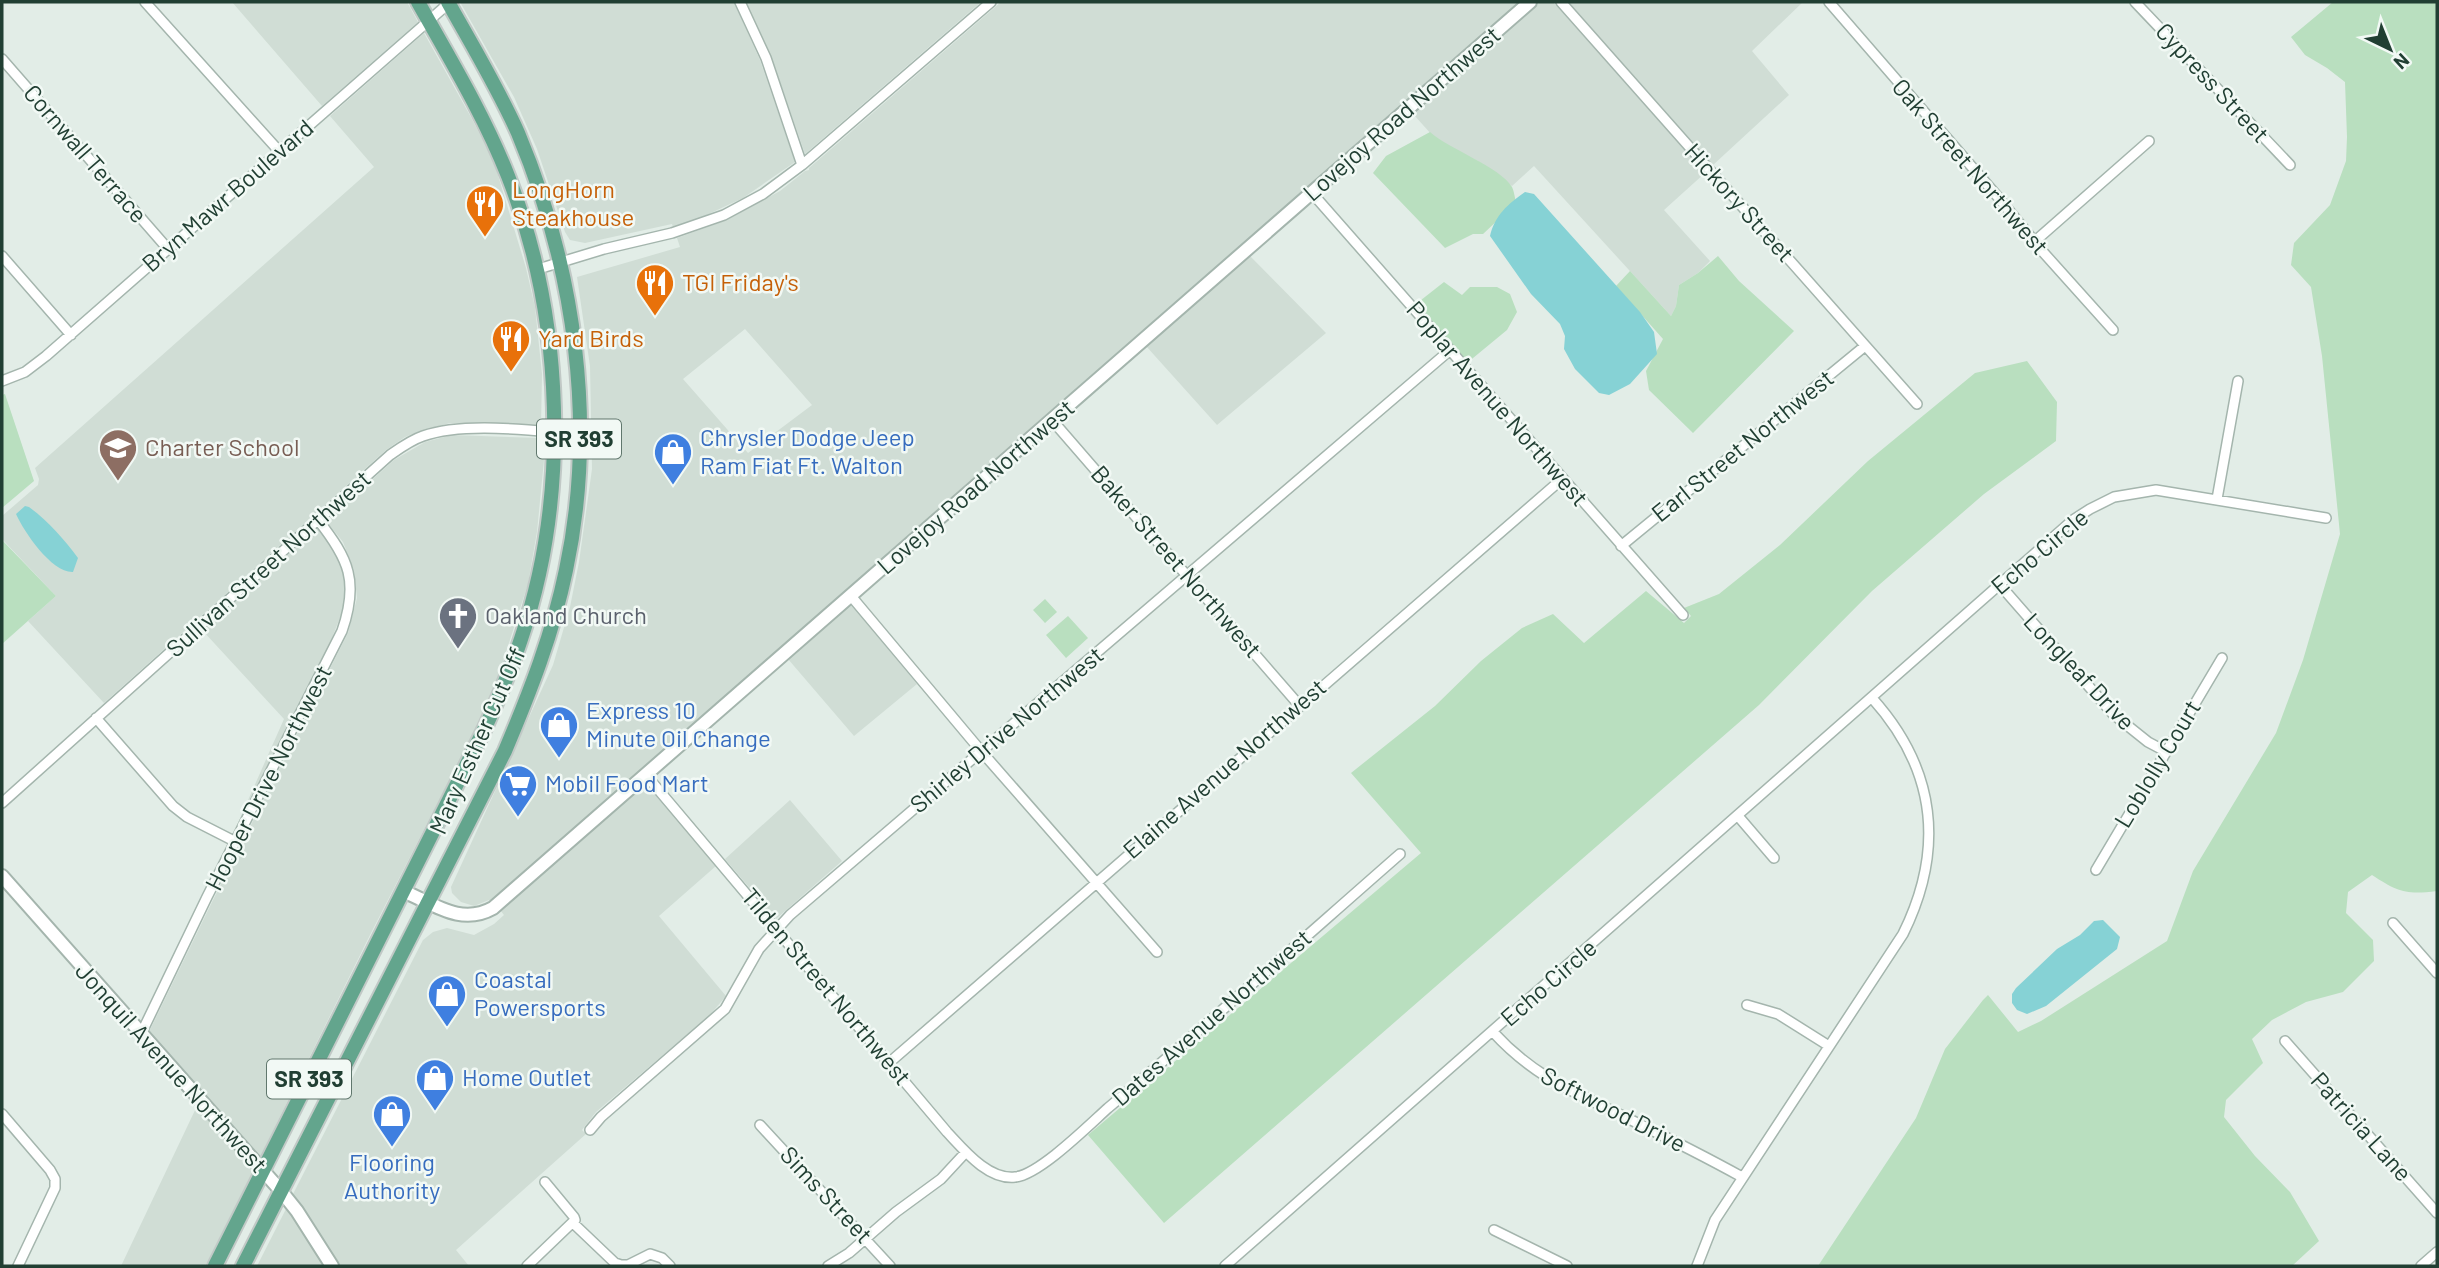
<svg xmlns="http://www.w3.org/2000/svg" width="2439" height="1268" font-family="Barlow,sans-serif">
<rect width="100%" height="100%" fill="#e2ede7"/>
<path fill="#d0ddd5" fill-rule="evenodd" d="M232,2H407L418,22L322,106Z
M460,2H734L760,60L795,162L743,198L700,218L673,227L672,224L585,243L570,240L565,232L537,149L514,97Z
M746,2H981L805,154L771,56Z
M1001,2H1521L491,902L489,900L474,906L461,902L452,893L451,887L553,665L570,607L579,562L592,469L590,366L577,277L680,247L677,238L727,220L780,191L805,171L809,170V168ZM745,329L812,405L748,453L683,379Z
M1540,2H1553L1705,173L1664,210L1710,261L1698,273L1679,285L1676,306L1671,316L1534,166L1512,186L1478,161L1460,153L1432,135L1414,115L1320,194Z
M1568,2H1803L1752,51L1789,95L1713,165Z
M424,33L472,119L494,162L526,268L535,307L542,374L541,426L450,423L420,431L405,437L386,450L104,703L28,621L56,596L2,539V516L38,485L39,479L35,468L374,167L330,116Z
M1250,256L1326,333L1217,425L1146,346Z
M452,435L541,438L544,460L537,532L528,584L497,680L476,728L370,935L259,1159L148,1034L213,900L348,633L357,598L354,570L343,542L326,521L394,460L425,442Z
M318,528L333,547L343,571L346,595L343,610L326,653L233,834L284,719L203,631Z
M851,604L917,684L854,736L788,659Z
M646,783L716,866L659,916L726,996L710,1015L596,1112L582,1130L586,1134L456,1250L469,1266H339L292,1196L423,940L433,932L447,928L474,935L494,924L504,915L500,910Z
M790,800L842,861L776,919L725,859Z
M197,1106L254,1170L205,1266H121Z
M287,1207L293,1214L325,1266H257Z"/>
<path fill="#b9dfbf" d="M2333,2H2437V891C2406,895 2398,892 2372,875L2348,892L2346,913L2373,940L2374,961L2343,992L2306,1002L2272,1020L2252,1039L2263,1063L2226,1100L2224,1117L2255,1156L2290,1192L2319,1241L2292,1266H1818L1916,1118L1945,1049L1983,1000L1988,995L2018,1032L2041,1021L2167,941L2193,871L2276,733L2303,660L2340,534L2322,356L2311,287L2291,265L2294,243L2330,205L2346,161L2347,137L2345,82L2327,68L2305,55L2291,37Z
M1430,132C1449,149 1500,167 1512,187C1514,191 1515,198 1516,203L1483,234H1473L1445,248L1373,173L1386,156Z
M1718,256L1739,281L1794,331L1693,433L1649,390L1646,371L1663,339L1616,286L1630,271L1671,316L1676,306L1679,285L1698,273Z
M1444,282L1462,295L1470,287H1497L1510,294L1517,312L1507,330L1467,363L1416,304Z
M2027,361L2057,402L2056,441L1984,494L1872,591L1759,705L1164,1223L1088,1135L1421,853L1351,773L1435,706L1481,661L1522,628L1553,614L1584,643L1646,591L1684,623L1691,616L1684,608L1719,594L1780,545L1868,461L1975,373Z
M5,394L34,481L2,508V395Z
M2,540L56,596L2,644V539Z
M1045,599L1057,612L1045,623L1033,610Z
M1068,616L1088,638L1066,658L1046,635Z"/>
<path fill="#86d2d5" d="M1525,192L1534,194L1640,312L1654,332L1657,354L1630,384L1609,395L1599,393L1575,369L1564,349L1565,336L1560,324L1531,294L1490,236C1495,215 1508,204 1525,192Z
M25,506L29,507C48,521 64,539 78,558L73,572C52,573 24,532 16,514Z
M2103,920L2120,937L2117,949L2046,1006L2027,1014L2017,1010L2012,1003V994L2016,988L2057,949L2080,935L2094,921Z"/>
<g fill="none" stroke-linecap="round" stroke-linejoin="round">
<g stroke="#a4b5ad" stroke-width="12">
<path id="minor" d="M145,2L279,151
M740,2L766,58L802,165
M1561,2L1917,404
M1829,2L1998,197L2043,252L2113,330
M2135,2L2290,165
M2,59L168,249
M1312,193L1683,615
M2034,242L2149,141
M2,256L71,335
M535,270L604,249L672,233L724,215L763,194L802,165L991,2
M2,381L25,372L46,356L449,3
M1052,420L1299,705
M2217,499L2238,381
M1621,546L1865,346
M2000,585L2113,714L2148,742L2165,751
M851,596L981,751L1157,952
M96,718L173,806L187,817L236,842
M646,775L947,1132C964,1150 988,1180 1015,1177C1039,1175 1089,1125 1108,1108C1207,1025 1303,939 1400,854
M2,803L390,455C400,448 411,440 423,436C465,421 534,431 580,434
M1738,816L1774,858
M2096,870L2222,658
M2393,923L2437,973
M1747,1005L1778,1014L1829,1046
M1493,1032C1534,1077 1574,1092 1627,1118C1666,1137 1704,1156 1742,1177
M141,1034L207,897L342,631C359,582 349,559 318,520
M2285,1041L2437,1213
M890,1062L1562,479
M2,1114L50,1170L55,1179V1188L18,1266
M760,1125L890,1266
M590,1130L601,1117L725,1009L759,949L790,915L1449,351
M573,1223L615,1263L621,1265H628L650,1254L662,1258L670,1266
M1494,1230L1567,1266
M527,1266L575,1220L574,1217L545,1182
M828,1266L849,1253L896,1212L941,1179L966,1152
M1225,1266L2073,520L2090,509L2114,497L2156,490L2326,518
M1697,1266L1715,1220L1903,934C1945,849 1936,769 1872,698
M2421,1266L2437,1252"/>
</g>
<g stroke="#a4b5ad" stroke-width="16">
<path id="tertiary" d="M2,876L281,1191L297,1211L332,1266
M403,891C434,904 461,926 493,908L1530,2"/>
</g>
<g stroke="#c1c9c6" stroke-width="18">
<path id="primary" d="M215,1266L485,728C498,699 511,670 521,639C570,495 564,318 508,176C484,115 450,59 418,2
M243,1266L505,751C530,692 553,633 566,570C597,425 575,269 518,133C498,88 472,45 448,2"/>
</g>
<use href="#minor" stroke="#fff" stroke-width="9"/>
<use href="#tertiary" stroke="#fff" stroke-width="12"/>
<use href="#primary" stroke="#63a58d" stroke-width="14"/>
</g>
<defs>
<g id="restaurant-pin" transform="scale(2.0125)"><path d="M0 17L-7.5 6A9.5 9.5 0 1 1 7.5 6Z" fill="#e8710a" stroke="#f2f9f5"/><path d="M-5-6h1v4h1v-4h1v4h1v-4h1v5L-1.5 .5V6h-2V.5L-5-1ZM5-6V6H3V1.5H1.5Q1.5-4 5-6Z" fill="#fff"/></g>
<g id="school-pin" transform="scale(2.0125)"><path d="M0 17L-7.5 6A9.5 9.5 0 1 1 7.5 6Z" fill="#8d6e63" stroke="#f2f9f5"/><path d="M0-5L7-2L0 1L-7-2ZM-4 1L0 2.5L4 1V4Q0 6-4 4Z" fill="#fff"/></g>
<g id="shop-pin" transform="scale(2.0125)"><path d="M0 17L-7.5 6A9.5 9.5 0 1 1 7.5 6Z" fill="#3f7fe0" stroke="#f2f9f5"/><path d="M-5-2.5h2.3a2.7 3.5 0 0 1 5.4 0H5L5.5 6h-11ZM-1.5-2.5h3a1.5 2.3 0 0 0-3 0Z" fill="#fff"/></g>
<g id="church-pin" transform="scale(2.0125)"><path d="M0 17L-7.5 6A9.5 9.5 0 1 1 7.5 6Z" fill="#6b7280" stroke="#f2f9f5"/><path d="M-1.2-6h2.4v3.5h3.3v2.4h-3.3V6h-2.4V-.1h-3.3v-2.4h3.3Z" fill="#fff"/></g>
<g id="supermarket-pin" transform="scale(2.0125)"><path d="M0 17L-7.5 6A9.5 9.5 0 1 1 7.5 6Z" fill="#3f7fe0" stroke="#f2f9f5"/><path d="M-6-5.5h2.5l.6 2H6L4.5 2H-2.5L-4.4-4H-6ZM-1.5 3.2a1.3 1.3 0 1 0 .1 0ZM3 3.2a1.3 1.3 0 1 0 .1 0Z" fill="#fff"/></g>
</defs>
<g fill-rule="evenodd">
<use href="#restaurant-pin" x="485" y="204"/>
<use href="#restaurant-pin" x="655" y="283"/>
<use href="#restaurant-pin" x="511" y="339"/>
<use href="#school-pin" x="118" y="448"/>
<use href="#shop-pin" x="673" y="452"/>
<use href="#church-pin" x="458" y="616"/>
<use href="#shop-pin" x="559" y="725"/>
<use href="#supermarket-pin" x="518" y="784"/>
<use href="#shop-pin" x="447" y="994"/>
<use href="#shop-pin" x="435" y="1078"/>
<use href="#shop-pin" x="392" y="1114"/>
</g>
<g text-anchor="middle" stroke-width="5" stroke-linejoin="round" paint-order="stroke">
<g fill="#f2f9f5" stroke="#60776d" stroke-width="2">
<rect x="537" y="419.5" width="84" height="39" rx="5"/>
<rect x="267" y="1059.5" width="84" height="39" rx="5"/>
</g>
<g font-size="23" font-weight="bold" fill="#213f33">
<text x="579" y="447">SR 393</text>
<text x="309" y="1087">SR 393</text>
</g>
<g font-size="24" fill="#213f33" stroke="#f2f9f5">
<text transform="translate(2212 83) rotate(47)" y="8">Cypress Street</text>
<text transform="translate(1402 114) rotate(-41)" y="8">Lovejoy Road Northwest</text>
<text transform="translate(85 154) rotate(49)" y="8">Cornwall Terrace</text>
<text transform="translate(1970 167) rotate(49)" y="8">Oak Street Northwest</text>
<text transform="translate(228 196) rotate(-41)" y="8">Bryn Mawr Boulevard</text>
<text transform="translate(1739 203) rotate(48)" y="8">Hickory Street</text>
<text transform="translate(1497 404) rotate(49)" y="8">Poplar Avenue Northwest</text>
<text transform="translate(1743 446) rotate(-39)" y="8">Earl Street Northwest</text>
<text transform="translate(976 487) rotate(-41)" y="8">Lovejoy Road Northwest</text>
<text transform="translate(2040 552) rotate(-40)" y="8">Echo Circle</text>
<text transform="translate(1176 562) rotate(49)" y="8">Baker Street Northwest</text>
<text transform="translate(269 564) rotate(-42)" y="8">Sullivan Street Northwest</text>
<text transform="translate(2079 672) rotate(47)" y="8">Longleaf Drive</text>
<text transform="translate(1007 730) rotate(-40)" y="8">Shirley Drive Northwest</text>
<text transform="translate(478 741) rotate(-66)" y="8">Mary Esther Cut Off</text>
<text transform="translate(2158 764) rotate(-59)" y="8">Loblolly Court</text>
<text transform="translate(1225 769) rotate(-41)" y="8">Elaine Avenue Northwest</text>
<text transform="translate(269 778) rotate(-63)" y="8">Hooper Drive Northwest</text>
<text transform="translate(1549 983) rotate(-41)" y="8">Echo Circle</text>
<text transform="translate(826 987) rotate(50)" y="8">Tilden Street Northwest</text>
<text transform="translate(1212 1018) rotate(-41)" y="8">Dates Avenue Northwest</text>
<text transform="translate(171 1068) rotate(48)" y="8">Jonquil Avenue Northwest</text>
<text transform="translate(1613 1110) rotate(27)" y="8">Softwood Drive</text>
<text transform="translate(2361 1127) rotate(48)" y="8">Patricia Lane</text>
<text transform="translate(826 1195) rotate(47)" y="8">Sims Street</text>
</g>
<g font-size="24" fill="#c56008" stroke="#f2f9f5" text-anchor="start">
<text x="512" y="198">LongHorn<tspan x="512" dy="28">Steakhouse</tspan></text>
<text x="682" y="291">TGI Friday's</text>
<text x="538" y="347">Yard Birds</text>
</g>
<g font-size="24" fill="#366cbe" stroke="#f2f9f5" text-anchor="start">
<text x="700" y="446">Chrysler Dodge Jeep<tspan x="700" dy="28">Ram Fiat Ft. Walton</tspan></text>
<text x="586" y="719">Express 10<tspan x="586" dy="28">Minute Oil Change</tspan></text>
<text x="545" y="792">Mobil Food Mart</text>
<text x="474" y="988">Coastal<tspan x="474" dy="28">Powersports</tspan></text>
<text x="462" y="1086">Home Outlet</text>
<text x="392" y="1171" text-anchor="middle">Flooring<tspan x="392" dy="28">Authority</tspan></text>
</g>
<g font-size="24" fill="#785e54" stroke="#f2f9f5" text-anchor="start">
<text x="145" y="456">Charter School</text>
</g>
<g font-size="24" fill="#5b616d" stroke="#f2f9f5" text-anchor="start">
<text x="485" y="624">Oakland Church</text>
</g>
</g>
<rect width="2439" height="1268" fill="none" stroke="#213f33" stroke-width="7"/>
<g transform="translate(2390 49) rotate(137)" stroke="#f2f9f5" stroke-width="5" paint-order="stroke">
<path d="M0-5L12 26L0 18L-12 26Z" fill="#213f33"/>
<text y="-10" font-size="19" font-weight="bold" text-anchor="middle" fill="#213f33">N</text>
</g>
</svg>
